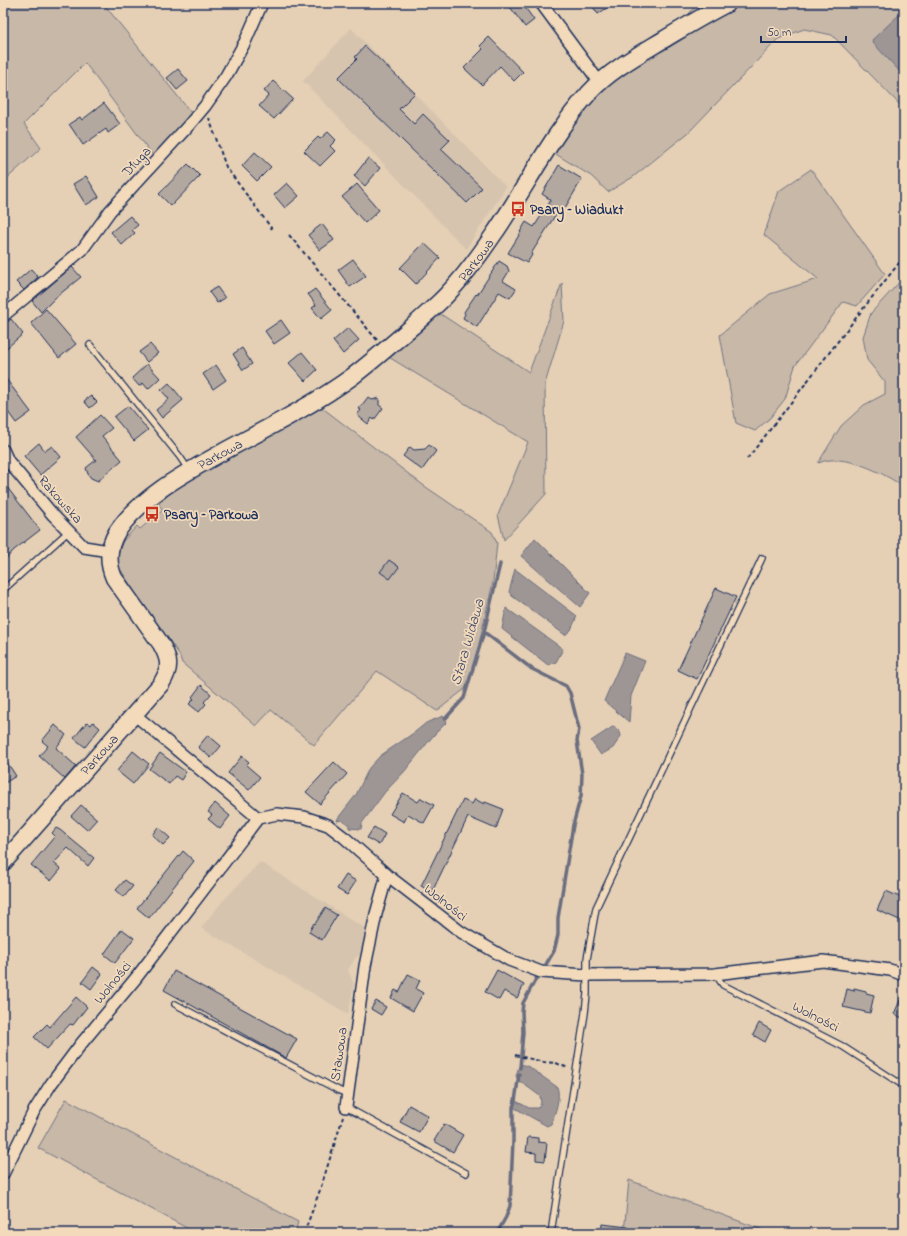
<svg xmlns="http://www.w3.org/2000/svg" width="907" height="1236" font-family="'Indie Flower',sans-serif">
<rect width="100%" height="100%" fill="#e5d0b5"/>
<filter id="ink" filterUnits="userSpaceOnUse"><feTurbulence type="fractalNoise" baseFrequency=".025" numOctaves="2"/><feDisplacementMap in="SourceGraphic" scale="8" xChannelSelector="R" yChannelSelector="G"/><feConvolveMatrix kernelMatrix="1 2 1 2 8 2 1 2 1" color-interpolation-filters="sRGB"/></filter>
<g filter="url(#ink)">
<path fill="#d6c4af" d="M351,28L506,187L466,249L303,81Z
M260,862L366,929L361,954L355,958L348,970L354,985L348,1014L201,928L221,903Z"/>
<path fill="#c7b8a8" stroke="#717483" d="M3,3H103L192,114L154,157L85,63L24,124L41,148L3,182Z
M698,3H904V109L832,35L804,29L778,39L688,133L633,177L608,192L591,176L543,146L571,107L683,21Z
M811,169L885,274L857,306L843,302L795,366L785,399L770,418L755,431L736,423L720,335L770,294L818,279L764,235L779,191Z
M904,277V487C885,474 854,458 830,460C826,460 822,462 818,463L841,426L864,405L885,394V382L867,360L863,337L871,313Z
M562,283L564,321L545,384L546,494L504,540L498,515L528,442L387,356L436,311L529,372Z
M320,406L423,485L492,532L497,543L493,582L478,648L466,688L437,711L377,671L314,745L271,710L256,726L182,663L179,654L135,592L117,564L118,553L123,541L137,526L140,529L163,510L159,505L161,499L206,470Z
M66,1099L298,1222L295,1233H196L38,1148Z
M629,1180L771,1233H624Z"/>
<path fill="#9e9695" stroke="#6a6d7f" d="M904,12V76L873,43L872,40L901,13Z
M535,538L590,593L580,607L521,556Z
M515,569L577,616L571,630L565,635L512,596L509,592Z
M506,608L563,649L556,662L548,665L502,629Z
M625,653L645,661L631,696L629,722L604,701Z
M443,716L447,722L433,736L404,772L385,792L362,823L361,829L349,828V825L342,820L337,821L338,818L356,795L369,768L380,756L415,732L426,723Z
M614,726L620,732L621,736L613,748L601,755L591,741Z
M521,1064L529,1067L557,1087C561,1097 555,1114 551,1124L547,1126L513,1107L514,1100L529,1108H538L541,1103L540,1096L518,1080L516,1076L519,1066Z"/>
<g fill="none" stroke-linecap="round" stroke-linejoin="round">
<path stroke="#6a6d7f" stroke-width="3.5" d="M484,632L532,669L566,686L570,693L579,729L577,741L582,774L581,796L573,825L558,918V935L554,951L545,966
M445,719L464,698L484,632L500,564
M520,1068L523,1032L522,1012L523,1003L537,977
M497,1233L506,1217L510,1206L513,1141V1107L515,1101L519,1074"/>
</g>
<path fill="#b3a8a0" stroke="#1b2f5e" d="M507,3H522L534,20L525,27Z
M590,3H614L598,14Z
M489,37L523,72L514,81L500,66L482,85L464,68L483,49L480,46Z
M365,46L415,93L399,109L414,124L423,114L450,140L441,149L482,188L467,203L338,78L357,59L355,57Z
M178,69L188,81L177,90L167,78Z
M273,81L293,99L274,119L259,106L269,95L264,91Z
M104,103L120,124L108,133L106,129L83,145L69,124L80,117L82,120Z
M328,132L336,140L330,146L335,151L320,166L304,151L318,137L320,139Z
M255,152L271,167L257,181L242,166Z
M368,158L380,168L365,186L354,176Z
M188,164L200,176L171,206L159,194Z
M559,165L582,179L565,208L561,206L531,254L532,255L527,263L508,253L521,232H520L526,222L534,227L551,200L542,194Z
M86,176L99,197L86,205L73,184Z
M287,183L299,196L285,208L274,195Z
M357,184L379,210L365,223L342,197Z
M130,216L138,225L132,230L135,233L122,245L111,232Z
M322,224L334,240L320,250L308,235Z
M424,243L440,258L416,284L400,268Z
M353,259L366,276L350,287L338,270Z
M499,261L507,266L509,271L503,281L516,289L510,298L499,292L477,327L463,318L465,314L464,312L476,294L477,295Z
M72,267L81,277L55,298L41,312L32,301Z
M31,269L38,277L24,290L16,282Z
M217,287L225,298L217,303L209,292Z
M315,289L332,310L321,319L312,308L316,305L308,294Z
M46,309L76,344L59,358L31,323Z
M11,319L23,334L3,351V326Z
M281,320L290,333L274,344L265,331Z
M348,328L359,340L343,354L333,341Z
M150,344L158,353L147,362L139,352Z
M242,348L252,364L243,370L233,354Z
M302,352L317,370L305,381L289,363Z
M147,364L160,378L148,389L143,383L139,386L132,378Z
M216,365L226,380L213,389L203,374Z
M3,375L31,412L16,423L3,405Z
M169,383L183,400L162,418L156,410L169,399L161,390Z
M91,396L97,402L90,408L84,401Z
M368,397L372,400L379,398V405L383,408L374,420L372,418L368,424L357,415L361,410L359,409Z
M128,406L148,430L134,441L114,417Z
M100,415L112,428L102,436L122,460L98,481L91,478L88,474L86,468L96,460L76,437Z
M39,443L45,451L52,446L61,457L40,475L24,456Z
M429,445L436,451L422,470L403,456L410,447L414,450L425,449Z
M3,482L40,530L14,550L3,562Z
M389,560L399,567L390,579L380,572Z
M716,588L736,597L697,679L678,670Z
M201,685L211,694L204,702L206,704L199,712L189,704L194,699L192,697Z
M87,722L91,725L93,722L100,728L85,747L74,738Z
M55,725L66,735L56,748L76,766L65,779L39,756L48,746L42,741Z
M208,735L221,746L211,758L198,747Z
M133,751L149,764L133,784L117,771Z
M160,753L186,772L181,780L175,776L169,784L149,769Z
M3,756L16,776L3,784Z
M242,756L249,762L246,765L260,777L249,790L228,773Z
M334,762L347,774L320,804L306,792Z
M403,793L418,802L421,798L434,805L424,823L408,814L404,822L390,814Z
M475,799L484,804L485,802L503,809L496,829L468,817L432,892L421,886L463,800L472,804Z
M215,803L230,816L220,829L208,819L212,815L208,812Z
M81,805L97,819L87,830L71,816Z
M158,827L170,838L163,845L152,835Z
M374,827L385,834L379,845L367,838Z
M56,828L60,830L94,858L88,866L68,848L54,863L61,869L51,881L31,865L55,836L52,833Z
M183,851L194,861L149,918L137,908Z
M346,875L356,881L347,895L337,889Z
M125,880L133,886L124,897L116,890Z
M886,891L904,899V922L877,910Z
M325,908L337,915L322,940L309,932L314,923L315,924Z
M122,929L134,938L115,963L104,954Z
M93,967L102,974L91,989L82,982Z
M497,970L524,985L517,998L504,991L499,1000L485,992Z
M174,971L297,1039L286,1058L164,990Z
M408,974L420,980L416,989L423,993L413,1011L391,998L395,990L399,992Z
M854,988L866,991V993L874,995L870,1013L843,1007L847,989L854,991Z
M904,991V1019L894,1014Z
M76,997L87,1007L73,1025L70,1024L47,1049L34,1037L47,1024L50,1027Z
M376,1001L386,1007L381,1015L371,1009Z
M759,1023L771,1030L765,1042L753,1035Z
M409,1105L428,1116L419,1132L400,1122Z
M444,1124L463,1135L453,1152L434,1141Z
M528,1137L538,1138V1142L547,1143L545,1161L536,1160V1153L526,1152Z
M602,1224L628,1227V1233H601Z"/>
<g fill="none" stroke-linecap="round" stroke-linejoin="round">
<g stroke="#1b2f5e" stroke-width="8">
<path id="lane" d="M90,345L180,457L188,469
M3,590L69,531
M715,974L723,985L842,1046L904,1086
M175,1004L338,1090L347,1094
M346,1107L466,1173
M551,1233L585,1013L587,994V959L596,908L762,558"/>
</g>
<g stroke="#1b2f5e" stroke-width="14">
<path id="street" d="M541,3L600,83
M3,316L82,250L110,211L189,125L205,106L226,76L245,42L262,3
M3,450L8,461L53,515L84,547L109,551
M258,818L277,814L304,817L328,825L345,838L387,875L461,932L509,960L541,972L586,975L715,974L823,961L890,970L904,975
M346,1107L365,966L376,914L387,875
M3,1174L34,1111L51,1084L81,1044L136,978L258,818L134,714"/>
</g>
<g stroke="#1b2f5e" stroke-width="19">
<g id="secondary">
<path id="s1" d="M3,863L161,684C171,668 170,660 161,644L114,578C107,562 108,547 117,532C140,497 185,473 221,453C265,429 312,406 353,376C374,360 393,343 413,326C426,314 440,303 451,290C467,273 481,253 494,234C526,188 551,135 589,93C609,71 638,55 663,40C685,27 706,14 728,3"/>
</g>
</g>
<path stroke="#1b2f5e" stroke-width="2" stroke-dasharray="4 3" stroke-linecap="butt" d="M209,118L226,167L272,229
M289,235L377,340
M747,459C800,392 850,324 904,257
M515,1055L543,1062L556,1063L568,1068
M304,1233L320,1190L343,1117"/>
<use href="#lane" stroke="#f2daba" stroke-width="5.5"/>
<use href="#street" stroke="#f2daba" stroke-width="11"/>
<use href="#secondary" stroke="#f2daba" stroke-width="16"/>
</g>
</g>
<defs>
<g id="bus-bare" transform="scale(1.2)"><path d="M-5-6H5V4H4V6H2V4H-2V6H-4V4H-5ZM-3.5-4V0h7V-4ZM-3.5 1.2v1.5H-2V1.2ZM2 1.2v1.5H3.5V1.2Z" fill="#c8321e" stroke="#f2daba" stroke-width="2.5" paint-order="stroke"/></g>
</defs>
<g fill-rule="evenodd">
<use href="#bus-bare" x="518" y="209"/>
<use href="#bus-bare" x="152" y="514"/>
</g>
<g text-anchor="middle" stroke-width="3.5" stroke-linejoin="round" paint-order="stroke">
<g font-size="14" fill="#1b2f5e" stroke="#f2daba">
<text transform="translate(136 161) rotate(-47)" y="5">Długa</text>
<text dy="5" stroke="none"><textPath href="#s1" startOffset="865">Parkowa</textPath></text>
<text dy="5" stroke="none"><textPath href="#s1" startOffset="541">Parkowa</textPath></text>
<text transform="translate(61 499) rotate(48)" y="5">Rakowska</text>
<text dy="5" stroke="none"><textPath href="#s1" startOffset="145">Parkowa</textPath></text>
<text transform="translate(446 902) rotate(38)" y="5">Wolności</text>
<text transform="translate(112 982) rotate(-51)" y="5">Wolności</text>
<text transform="translate(816 1016) rotate(27)" y="5">Wolności</text>
<text transform="translate(338 1054) rotate(-82)" y="5">Stawowa</text>
</g>
<g font-size="14" font-weight="bold" fill="#1b2f5e" stroke="#f2daba" text-anchor="start">
<text x="530" y="214">Psary – Wiadukt</text>
<text x="164" y="519">Psary – Parkowa</text>
</g>
<g font-size="15" font-style="italic" fill="#3c496c" stroke="#f2daba">
<text transform="translate(467 642) rotate(-74)" y="5">Stara Widawa</text>
</g>
</g>
<rect width="907" height="1236" fill="none" stroke="#f2daba" stroke-width="16"/>
<rect x="8" y="8" width="891" height="1220" fill="none" stroke="#1b2f5e" stroke-width="1.5" filter="url(#ink)"/>
<path d="M761 36v6h85v-6" fill="none" stroke="#1b2f5e" stroke-width="2"/>
<text x="767" y="36" font-size="12" fill="#1b2f5e" stroke="#f2daba" stroke-width="3" paint-order="stroke">50 m</text>
</svg>
